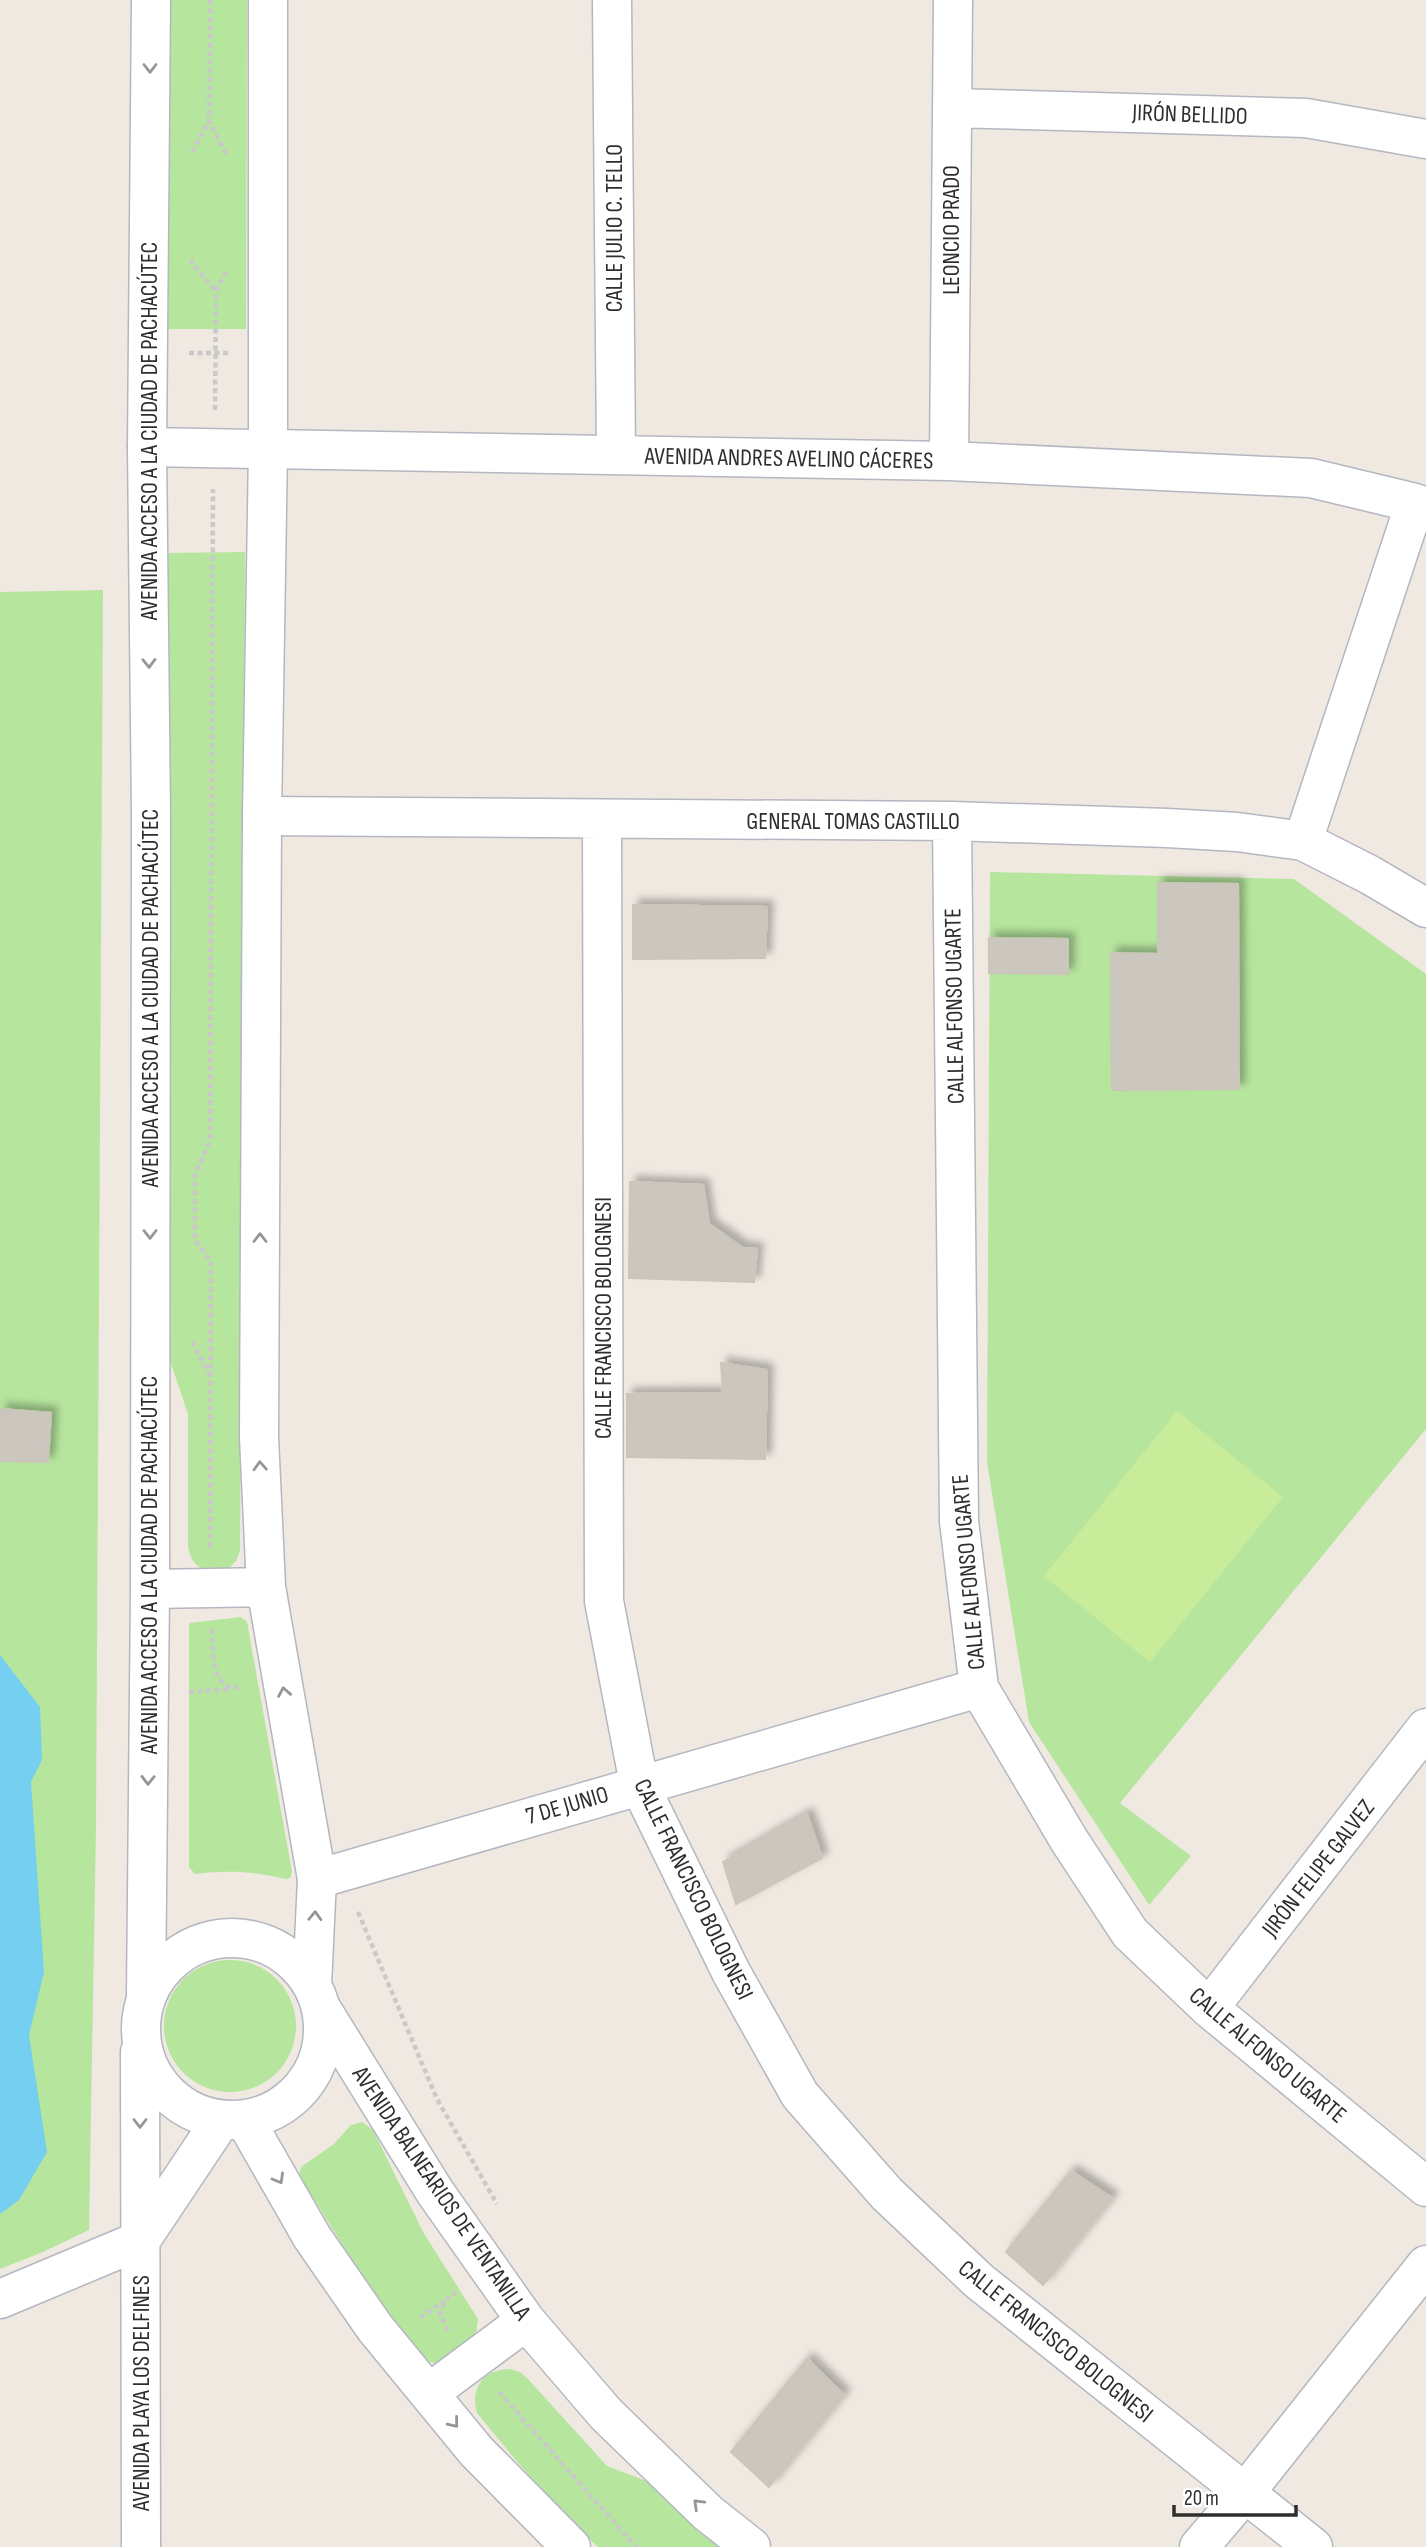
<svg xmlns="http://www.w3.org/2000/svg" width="1426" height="2547" font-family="'Sofia Sans Condensed',sans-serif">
<defs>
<filter id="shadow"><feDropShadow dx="6" dy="-6" stdDeviation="3.5" flood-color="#0004"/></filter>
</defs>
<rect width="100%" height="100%" fill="#efe9e1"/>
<path fill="#b6e59e" d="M169,0H247L246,329H168Z
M245,552L240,1550L236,1561L228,1569C206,1571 193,1572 188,1546V1414L168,1355L167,553Z
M103,590L96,1826L89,2230L43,2252L0,2269V592Z
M990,872L1294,879L1426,974V1429L1120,1803L1191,1856L1149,1905L1029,1722L987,1462Z
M241,1617L247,1622L292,1872L290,1878L286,1879C251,1871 230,1870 195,1874L189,1867V1623Z
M164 2026a66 66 0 1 1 132 0a66 66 0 1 1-132 0Z
M362,2122L373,2130L423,2232L478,2319L476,2334L436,2363L425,2361L421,2356L363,2278L299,2175L301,2167L334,2144L351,2125Z
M509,2369L520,2372L528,2379L607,2466L652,2483L728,2547H598C554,2506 515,2460 477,2413C470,2388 483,2370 509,2369Z"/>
<path fill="#c9ec9a" d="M1177,1411L1283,1497L1150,1662L1044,1576Z"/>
<path fill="#75cff0" d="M0,1655L40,1707L42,1760L31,1782L44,1972L29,2035L47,2152L19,2200L0,2214Z"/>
<path fill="#cbc7bf" stroke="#cbc5ba" stroke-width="2" filter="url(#shadow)" d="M1158,883L1238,884L1239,1089L1112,1090L1111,953L1158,954Z
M633,905L767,907L765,958L633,959Z
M989,938L1068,939V974L989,973Z
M630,1182L703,1185L709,1224L743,1248L757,1249L754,1282L629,1278Z
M721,1363L767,1370L765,1459L627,1457V1394L723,1393Z
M1,1409L51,1413L48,1462L0,1461Z
M807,1814L822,1858L736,1904L723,1862Z
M1071,2171L1112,2198L1043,2285L1006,2252Z
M807,2359L844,2395L769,2487L731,2452Z"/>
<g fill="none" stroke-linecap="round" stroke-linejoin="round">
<g stroke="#b4b7c1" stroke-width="41">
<path id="minor" d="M612,0L616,455
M952,108L1306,118L1426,139
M147,447L949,461L1311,478L1415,503L1426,507
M949,461L953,0
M262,816L952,821L1167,828L1237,832L1303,841L1370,875L1426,908
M602,820L604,1601L639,1784L731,1972L800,2095L887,2194L979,2281L1313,2547
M952,821L959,1521L979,1688L1069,1840L1130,1933L1209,2008L1426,2187
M1303,841L1415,503
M317,1879L979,1688
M1209,2008L1426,1728
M1199,2547L1244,2494L1426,2265"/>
</g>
<g stroke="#b4b7c1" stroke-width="41">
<path id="tertiary" d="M321,2008L435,2192L526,2321L606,2414L708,2513L751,2547
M245,2120L312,2237L375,2328L476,2451L571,2547
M0,2299L141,2240
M429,2393L526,2321"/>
</g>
<g stroke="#b4b7c1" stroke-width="41">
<path id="secondary" d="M268,0V449L262,816L259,1437L266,1587L317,1879L312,1985
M150,1589L266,1587
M141 2029a91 91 0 1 1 182 0a91 91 0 1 1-182 0Z
M146,1996L150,1589L151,815L147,447L151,0
M140,2052L141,2547
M141,2240L221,2120"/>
</g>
<path stroke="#c9c9c9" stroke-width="4.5" stroke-dasharray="5 3.5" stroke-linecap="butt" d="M210,0L209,121L227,156
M192,152L209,121
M192,259V263L216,291
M189,353H229
M215,410L216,291L226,271
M192,1342L211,1377
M210,1547L211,1261L195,1240V1175L210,1140L213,489
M212,1629C214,1652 209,1693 242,1687
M189,1692L230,1689
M358,1912L437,2099L497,2204
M420,2318L444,2301
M448,2331L440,2313L445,2301L456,2292
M499,2392L636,2547"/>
<use href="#minor" stroke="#fff" stroke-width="38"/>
<use href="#tertiary" stroke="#fff" stroke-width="38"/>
<use href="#secondary" stroke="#fff" stroke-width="38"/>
</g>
<defs><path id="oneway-chevron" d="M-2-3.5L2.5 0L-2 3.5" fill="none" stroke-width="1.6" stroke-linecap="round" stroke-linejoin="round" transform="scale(1.75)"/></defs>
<g stroke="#969696">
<use href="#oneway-chevron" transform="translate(150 68) rotate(90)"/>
<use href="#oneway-chevron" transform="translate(149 663) rotate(89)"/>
<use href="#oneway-chevron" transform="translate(150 1234) rotate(90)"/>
<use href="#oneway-chevron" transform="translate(260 1238) rotate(-90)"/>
<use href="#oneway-chevron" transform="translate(260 1466) rotate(-93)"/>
<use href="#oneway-chevron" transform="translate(284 1692) rotate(-100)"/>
<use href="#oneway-chevron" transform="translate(148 1780) rotate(91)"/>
<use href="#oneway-chevron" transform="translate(315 1916) rotate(-88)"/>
<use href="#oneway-chevron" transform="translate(140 2123) rotate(90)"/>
<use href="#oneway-chevron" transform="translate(279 2179) rotate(60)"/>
<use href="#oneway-chevron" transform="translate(454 2423) rotate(51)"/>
<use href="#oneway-chevron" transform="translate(698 2504) rotate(-136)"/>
</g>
<g text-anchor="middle" stroke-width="5" stroke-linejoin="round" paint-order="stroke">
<g font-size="24" fill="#2e2e2e" stroke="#fff">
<text transform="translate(1190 114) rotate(2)" y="8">JIRÓN BELLIDO</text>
<text transform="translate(614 228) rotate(-90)" y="8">CALLE JULIO C. TELLO</text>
<text transform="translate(951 230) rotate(-90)" y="8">LEONCIO PRADO</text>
<text transform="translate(149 431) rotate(-90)" y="8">AVENIDA ACCESO A LA CIUDAD DE PACHACÚTEC</text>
<text transform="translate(789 458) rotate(1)" y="8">AVENIDA ANDRES AVELINO CÁCERES</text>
<text x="853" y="829">GENERAL TOMAS CASTILLO</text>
<text transform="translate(150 998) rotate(-90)" y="8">AVENIDA ACCESO A LA CIUDAD DE PACHACÚTEC</text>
<text transform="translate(954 1006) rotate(-91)" y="8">CALLE ALFONSO UGARTE</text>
<text transform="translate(603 1318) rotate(-90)" y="8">CALLE FRANCISCO BOLOGNESI</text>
<text transform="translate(149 1565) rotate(-90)" y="8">AVENIDA ACCESO A LA CIUDAD DE PACHACÚTEC</text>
<text transform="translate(968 1572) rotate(-95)" y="8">CALLE ALFONSO UGARTE</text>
<text transform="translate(567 1805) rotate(-16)" y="8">7 DE JUNIO</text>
<text transform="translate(1318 1868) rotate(-52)" y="8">JIRÓN FELIPE GALVEZ</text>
<text transform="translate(694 1889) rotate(64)" y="8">CALLE FRANCISCO BOLOGNESI</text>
<text transform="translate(1268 2055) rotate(40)" y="8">CALLE ALFONSO UGARTE</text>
<text transform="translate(442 2193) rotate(56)" y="8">AVENIDA BALNEARIOS DE VENTANILLA</text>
<text transform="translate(1056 2341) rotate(39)" y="8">CALLE FRANCISCO BOLOGNESI</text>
<text transform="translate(141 2393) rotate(-90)" y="8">AVENIDA PLAYA LOS DELFINES</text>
</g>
</g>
<path d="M1174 2505v10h122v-10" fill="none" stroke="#2e2e2e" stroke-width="3.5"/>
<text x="1184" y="2505" font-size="21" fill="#2e2e2e" stroke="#ffffff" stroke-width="5" paint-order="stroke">20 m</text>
</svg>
